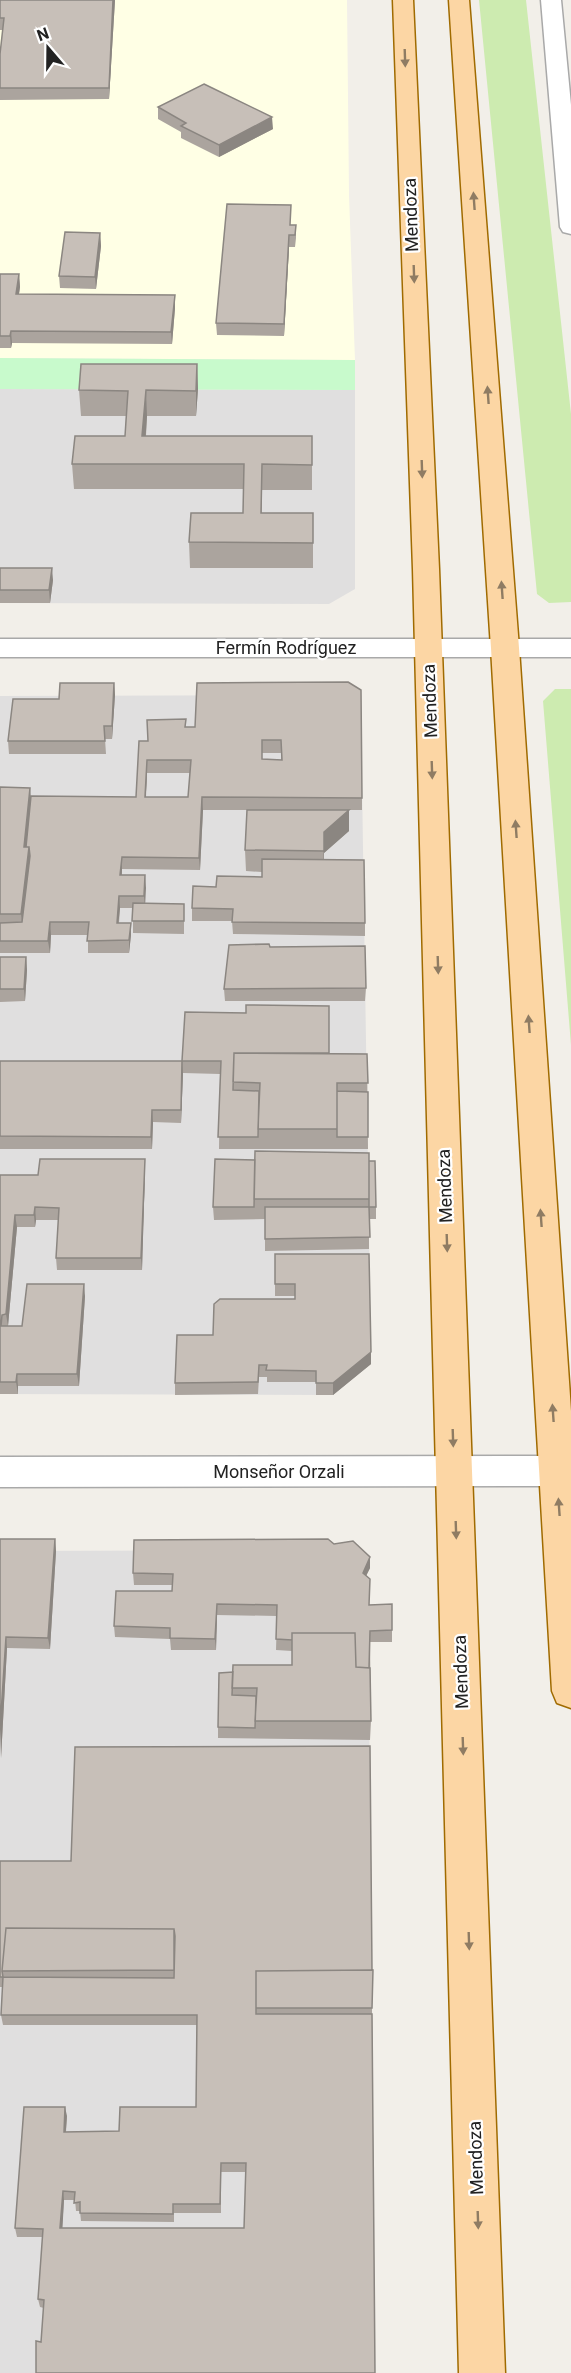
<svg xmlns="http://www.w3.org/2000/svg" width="571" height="2373" font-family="Roboto,sans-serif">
<rect width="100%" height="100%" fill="#f2efe9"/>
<path fill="#e0dfdf" d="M0,389L355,390V589L329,604L0,603Z
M348,695L362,783L371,1364L333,1395L0,1394V696Z
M328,1550L369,1686L374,2373H0V1551Z"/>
<path fill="#ffffe5" d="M0,0H347L349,195L355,360L0,358Z"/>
<path fill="#cdebb0" d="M479,0H526L571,414V602L549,603L537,594Z
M555,689H571V1045L543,701Z"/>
<path fill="#c8facc" d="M0,358L355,360V390L0,389Z"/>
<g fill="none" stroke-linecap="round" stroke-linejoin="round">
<g stroke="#a9a9a9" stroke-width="3">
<path id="minor" d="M541,0H561L571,105V234L563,232L560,227Z
M505,639H571V657H505L495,654L491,648L495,642Z
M557,1456L571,1463L570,1482L557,1486L0,1487V1457Z"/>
</g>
<g stroke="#a9a9a9" stroke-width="3">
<path id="tertiary" d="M0,639H505L515,642L519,648L515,654L505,657H0Z"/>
</g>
<g stroke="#a06b00" stroke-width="3">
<path id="primary" d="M393,0H413L439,569L505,2373H459L413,569Z
M449,0H469L519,648L571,1411V1708L557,1703L552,1691L491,648Z"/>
</g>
<use href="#minor" fill="#fff" fill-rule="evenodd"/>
<use href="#tertiary" fill="#fff" fill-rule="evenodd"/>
<use href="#primary" fill="#fcd6a4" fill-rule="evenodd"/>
</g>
<path fill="#aba49e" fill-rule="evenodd" d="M0,0H115L109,99L0,100V54L3,30H0Z
M158,107L273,129L219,157L181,138V132L158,119Z
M291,225H296V238L295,247H289L284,336L217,335L216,323Z
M100,233L101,246L96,289L60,288L59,276Z
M0,274H19L20,287L19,294L175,295V308L172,344L12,343L11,348H0Z
M197,364L198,389L196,416H147L146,436H312V490H262L261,513H313V568H190L189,542L243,513V489H74L72,464L125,436L126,416H81L79,390Z
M0,568L53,580L50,603H0Z
M348,682L362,798V810H349V831L324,853V860L365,923V936L233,934L232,921H192V908L216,887L262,877V872L246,871L245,850L247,810H203L200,870L122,869V875H145V903L184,904V934L133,933V908H120L119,923H131V935L129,953H88V935H51L50,953H0V787L31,796L136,797L148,741L186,727H195ZM262,753H281V760L262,759ZM147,773H190L188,797H146Z
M114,683L115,695L112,739H105L106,754H9L8,741L59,699Z
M0,957H26L27,970L25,1001L0,1002Z
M366,988L365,1001H225L224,989Z
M329,1053L367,1054L368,1149H219L220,1074L183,1073L182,1061Z
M0,1061H182L183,1073L181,1123L153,1122L152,1149H0V1152Z
M369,1161L376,1207V1219H369V1249L265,1251V1219L214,1220L213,1207Z
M145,1171L142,1270H57L56,1258L59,1220H36L35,1227H17L8,1326H22L85,1296L79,1386H18V1394H0V1175H38Z
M275,1254L371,1352V1364L333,1395H316V1382H267V1377H259L258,1394L175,1395V1383L295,1299V1296H275Z
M0,1539H55L56,1551L50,1649L7,1648L1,1758Z
M334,1544L370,1568L366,1576L369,1605L392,1630V1642H370L371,1721L370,1740L218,1738V1727L233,1672L292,1665V1651L276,1650L277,1616L217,1615L216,1650H171L170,1639L115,1637L114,1626L172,1591V1585H134L133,1573Z
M0,1861L372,2008L375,2373L41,2342L44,2308L40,2307L38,2299L43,2237H17L15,2228L67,2116L66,2132L119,2131L196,2107L197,2025H3L1,2015L3,1987H0ZM221,2172H246L244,2228H62L64,2200H75L76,2211H80L81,2221L174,2222V2213H221Z"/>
<path fill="#8b8681" d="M113,0H115L109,99V88Z
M272,117L273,129L219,157V145Z
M100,233L101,246L96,289L95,277Z
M289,235V247L284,336V324Z
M19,274L20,287L17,307L16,294Z
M175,295V308L172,344L171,332Z
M11,331L12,343L11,348L10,336Z
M197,364L198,389L196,416V391Z
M146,390L147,416L144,461L142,436Z
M262,464V490L261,538V513Z
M52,568L53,580L50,603L49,590Z
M114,683L115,695L112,739V726Z
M147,760V773L145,810V797Z
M30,788L32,809L27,856L24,847Z
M202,797L203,810L200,870L199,858Z
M349,810V831L324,853L323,872L324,832Z
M29,847L31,868L24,935L21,914Z
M122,857V869L121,888L120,875Z
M145,875L146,888L145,908L144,896Z
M119,896L120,908L117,936V923Z
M50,922L51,935L50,953L48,941Z
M131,923V935L129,953V940Z
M26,957L27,970L25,1001L24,989Z
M182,1061L183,1073L181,1123V1110Z
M152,1110L153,1122L152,1149L151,1137Z
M145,1159V1171L142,1270L141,1258Z
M35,1207L36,1220L35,1227L34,1215Z
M15,1215L17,1227L8,1326L6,1314Z
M84,1284L85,1296L79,1386L77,1374Z
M371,1352V1364L333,1395V1383Z
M17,1374L18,1386V1394L16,1382Z
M55,1539L56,1551L50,1649L48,1638Z
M370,1557V1568L362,1584L363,1573Z
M217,1604V1615L216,1650L215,1639Z
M6,1637L7,1648L1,1758L0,1729Z
M65,2107L67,2116L65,2141L64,2132Z
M63,2191L64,2200L62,2236L60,2228Z"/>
<path fill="#c7bfb8" stroke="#8b8681" stroke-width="1.5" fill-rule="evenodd" d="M0,0H113L109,88H0V54L4,18H0Z
M204,84L272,117L219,145L181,126L186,123L158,107Z
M227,204L291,205L290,225H296L295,235H289L284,324L216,323Z
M65,232L100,233L95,277L59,276Z
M0,274H19L16,294L175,295L171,332L11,331L10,336H0Z
M81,364H197L196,391L146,390L142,436H312V465L262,464L261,513H313V543L189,542L191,513H243L244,464H72L75,436H125L128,391L79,390Z
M0,568H52L49,590H0Z
M348,682L361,690L362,798L202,797L199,858L122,857L120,875H145L144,896H119L117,923H131L129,940L87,941L89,922H50L48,941H0V923L22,922L30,856L29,847H26L31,796L136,797L139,741H148L147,720L186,719L185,727H195L197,683ZM262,740H281L282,760L262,759ZM147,760H191L188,797H145Z
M60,683H114L112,726H104L105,741H8L13,699H59Z
M0,787L30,788L24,847H29L21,914H0Z
M247,810H349L324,832V851L245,850Z
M262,859L364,860L365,923L232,922L233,909L192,908L193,886L216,887L217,876L262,877Z
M133,903L184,904V921H132Z
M269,944L270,947L365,946L366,988L224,989L229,945Z
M0,957H26L24,989H0Z
M246,1005L329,1006V1053H234L233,1090L259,1091L258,1137H218L221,1061H182L185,1012L246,1013Z
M234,1053L367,1054L368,1083H337V1129H258L260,1083L233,1082Z
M0,1061H182L181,1110H152L151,1137L0,1136Z
M337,1091L368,1092V1137H337Z
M255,1151L369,1153V1199H254Z
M40,1159H145L141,1258H56L59,1208L35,1207L34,1215H15L6,1314L2,1315L1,1326H22L27,1284H84L77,1374H17L16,1382H0V1175H38Z
M215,1159L255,1160L254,1207H213Z
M369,1161H375L376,1207H369L370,1237L265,1239V1207H369Z
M275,1254H369L371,1352L333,1383H316V1371L266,1370L267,1365H259L258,1382L175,1383L177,1335H213L214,1304L220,1299H295V1284H275Z
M0,1539H55L48,1638L6,1637L0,1729Z
M328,1539L334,1544L353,1541L370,1557L363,1573L370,1579L369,1605L392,1604V1630L370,1631L369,1668L356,1667L355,1633H292V1640L276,1639L277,1605L217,1604L215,1639L170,1638V1628L114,1626L116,1591H172L173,1574L133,1573L134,1540Z
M292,1633H355L356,1667L370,1668L371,1721H255L257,1688H232L233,1665H292Z
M233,1672L232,1695L256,1696L255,1728L218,1727L219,1673Z
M370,1746L372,1970L256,1971V2014H372L375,2373H36V2341L41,2342L44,2300L38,2299L43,2229L15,2228L24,2107H65L64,2132L119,2131L120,2107H196L197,2015H1L3,1977L174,1978L175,1936L174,1929L6,1928L2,1971L3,1977H0V1861H71L75,1747ZM221,2163H246L244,2228H60L63,2191L75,2192L74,2203L80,2202V2213L173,2214V2204H220Z
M6,1928L174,1929V1970L2,1971Z
M373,1970L372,2008H256V1971Z"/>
<defs><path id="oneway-solid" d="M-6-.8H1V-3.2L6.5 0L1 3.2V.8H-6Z" transform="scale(1.5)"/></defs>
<g fill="#8f7c63">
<use href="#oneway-solid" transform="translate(405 58) rotate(88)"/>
<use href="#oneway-solid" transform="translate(474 201) rotate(-94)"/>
<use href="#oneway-solid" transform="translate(414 274) rotate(88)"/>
<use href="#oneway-solid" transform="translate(488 395) rotate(-94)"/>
<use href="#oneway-solid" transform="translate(422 469) rotate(88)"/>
<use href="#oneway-solid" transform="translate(502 590) rotate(-94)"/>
<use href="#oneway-solid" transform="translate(432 770) rotate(88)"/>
<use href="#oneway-solid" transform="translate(516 829) rotate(-94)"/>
<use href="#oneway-solid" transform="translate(438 965) rotate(88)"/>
<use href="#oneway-solid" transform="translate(529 1024) rotate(-94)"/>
<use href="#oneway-solid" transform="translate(541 1218) rotate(-94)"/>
<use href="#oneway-solid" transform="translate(447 1243) rotate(88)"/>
<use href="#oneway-solid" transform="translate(553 1413) rotate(-94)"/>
<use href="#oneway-solid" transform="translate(453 1438) rotate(88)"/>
<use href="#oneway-solid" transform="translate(559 1507) rotate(-94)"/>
<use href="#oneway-solid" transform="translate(456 1530) rotate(88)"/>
<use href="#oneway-solid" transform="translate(463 1746) rotate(88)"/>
<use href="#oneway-solid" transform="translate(469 1941) rotate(88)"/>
<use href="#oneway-solid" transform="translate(478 2220) rotate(88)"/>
</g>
<g text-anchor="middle" stroke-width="4.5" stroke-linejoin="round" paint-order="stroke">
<g font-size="18" fill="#222" stroke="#fff">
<text transform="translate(411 215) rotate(-92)" y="6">Mendoza</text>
<text x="286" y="654">Fermín Rodríguez</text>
<text transform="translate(430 701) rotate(-92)" y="6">Mendoza</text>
<text transform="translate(445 1186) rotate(-92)" y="6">Mendoza</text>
<text x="279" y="1478">Monseñor Orzali</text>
<text transform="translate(461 1672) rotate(-92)" y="6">Mendoza</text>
<text transform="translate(476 2158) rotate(-92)" y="6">Mendoza</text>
</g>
</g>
<g transform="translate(48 48) rotate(340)" stroke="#ffffff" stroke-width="4.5" paint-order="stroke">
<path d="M0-4.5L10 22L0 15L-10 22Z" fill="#222222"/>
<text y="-9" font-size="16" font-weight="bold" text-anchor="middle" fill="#222222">N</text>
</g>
</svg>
